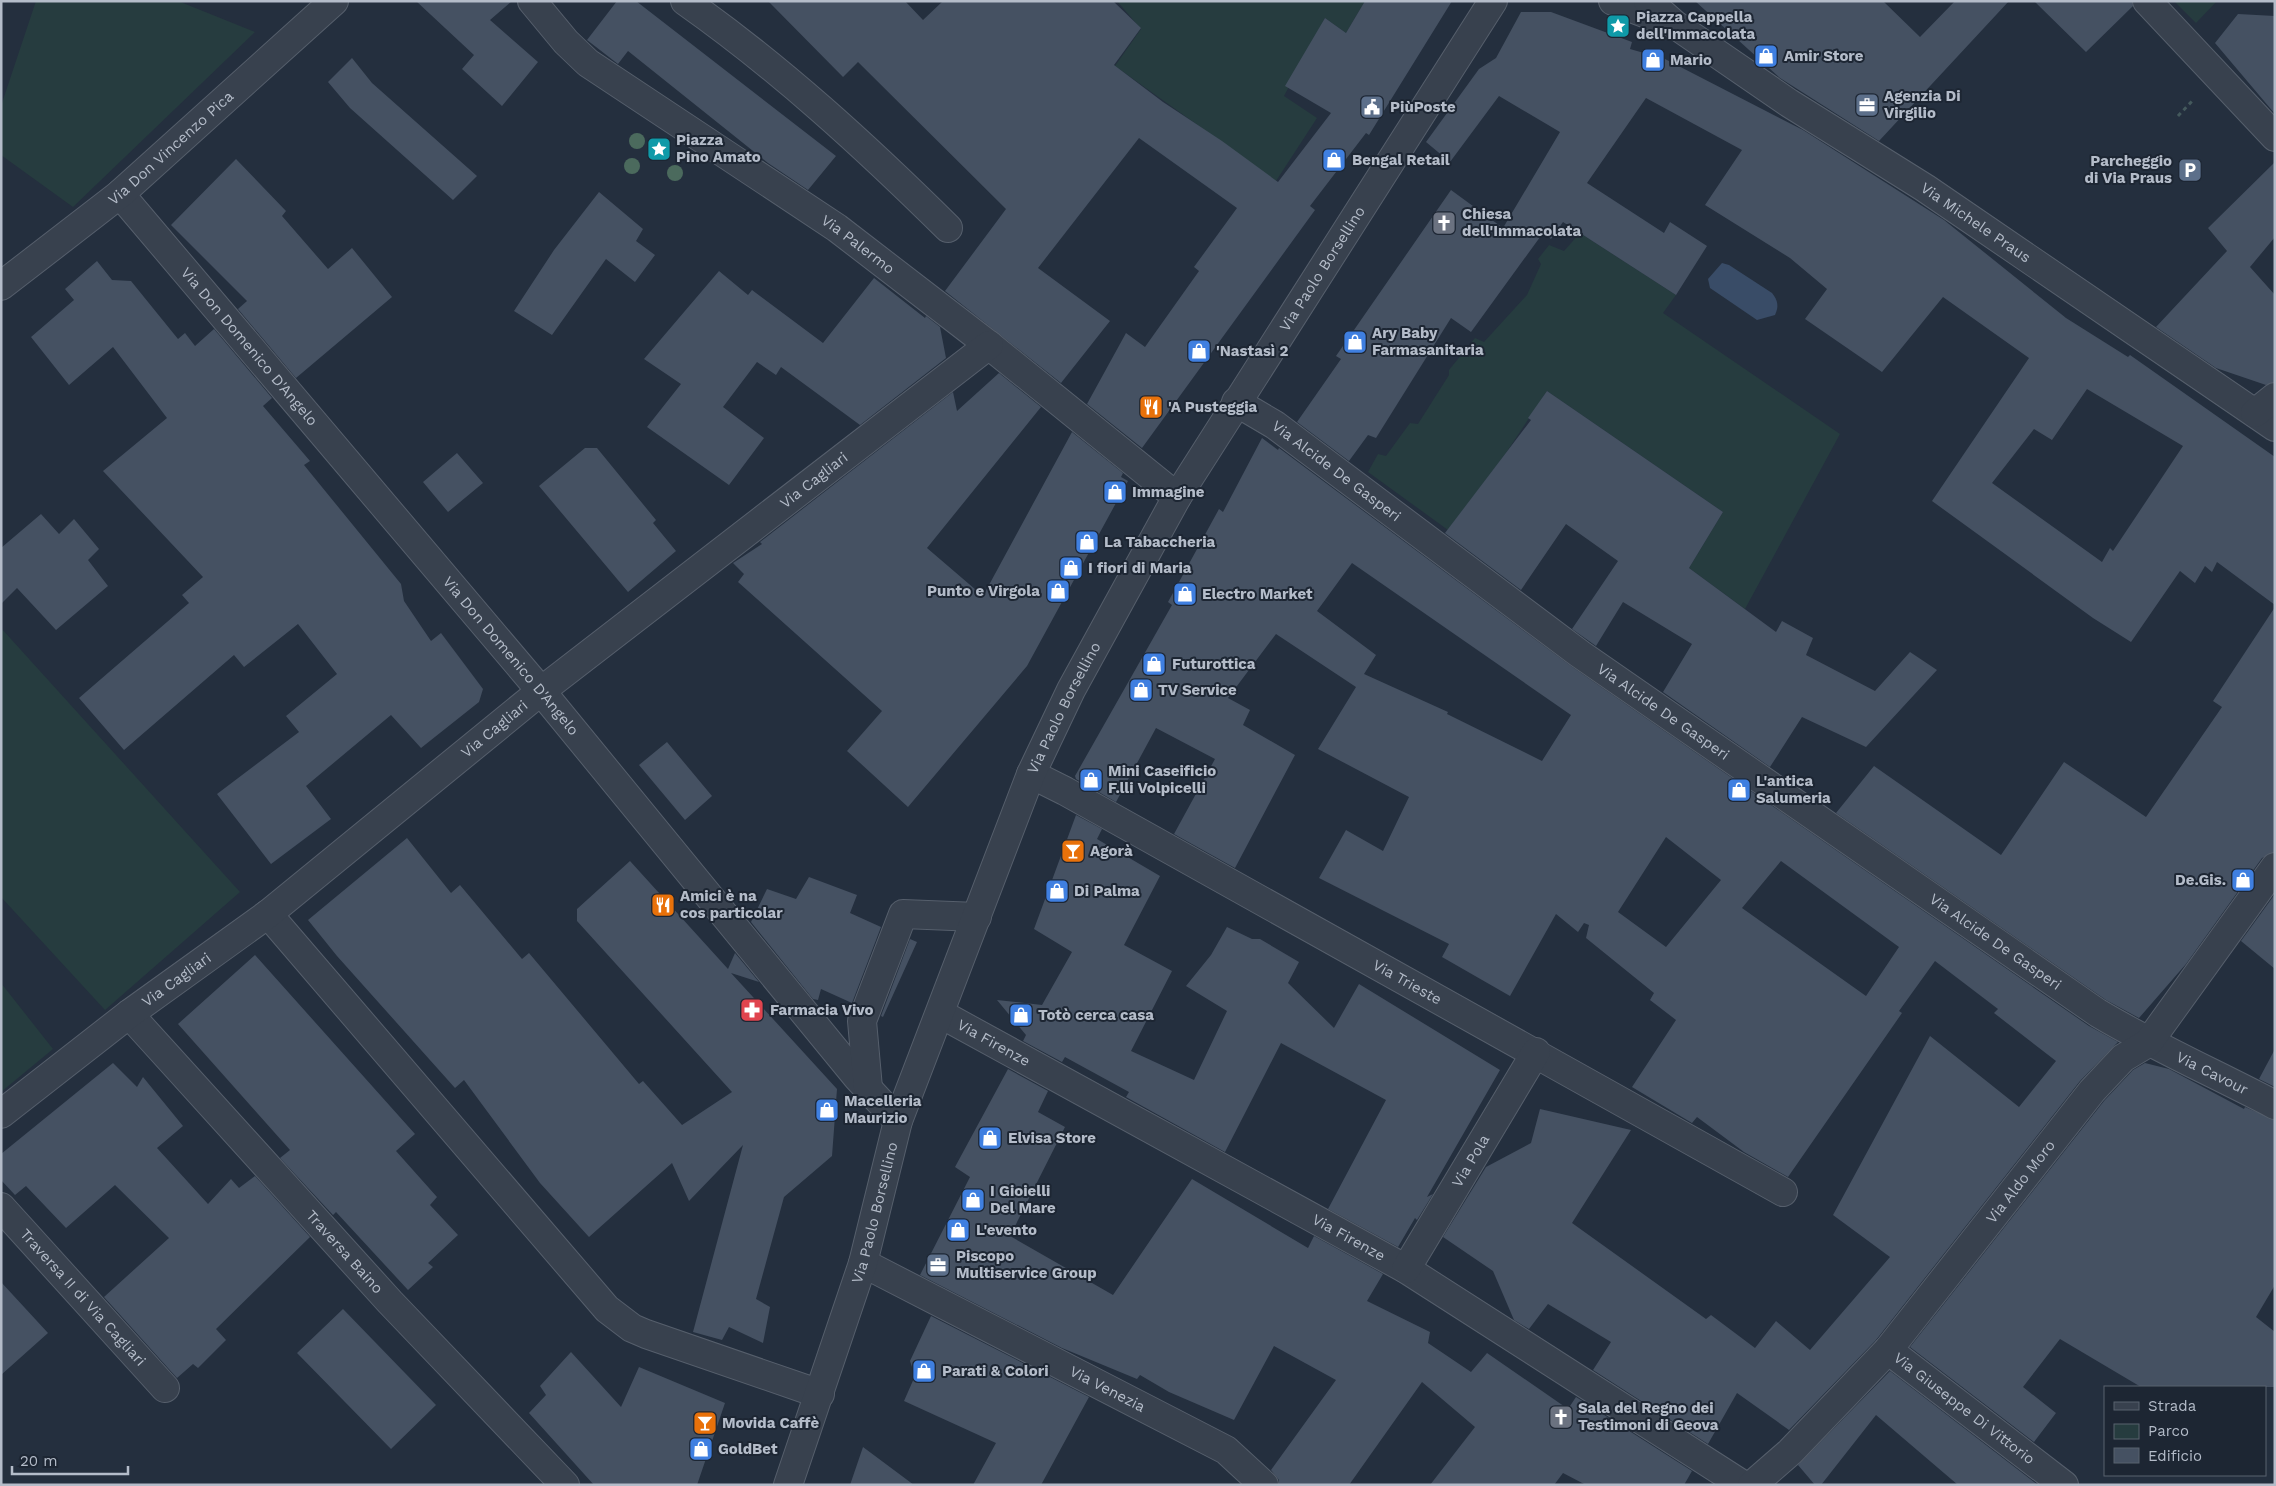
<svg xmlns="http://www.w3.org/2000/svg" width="2276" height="1486" font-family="'Work Sans',sans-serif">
<rect width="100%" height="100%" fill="#242f3e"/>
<path fill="#263c3f" d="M36,1H178L255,32L73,207L1,155V106Z
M1117,1H1365L1346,33L1325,18L1284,96L1317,118L1276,181L1115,66L1141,29Z
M2174,1H2217L2196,23Z
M1580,233L1676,295L1663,313L1840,434L1745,609L1689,568L1723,512L1547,391L1504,456L1448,530L1368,472L1378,454L1386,456L1410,423L1418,424L1449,375V370L1475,338L1484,342L1527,295L1541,264L1538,259L1549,245L1564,251Z
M1,628L240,892L105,1010L1,897Z
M1,983L53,1049L1,1092Z"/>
<path fill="#394c67" d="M1722,263L1729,265L1772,293C1778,301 1779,306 1775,315L1757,320L1710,288L1708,279Z"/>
<path fill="#455162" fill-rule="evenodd" d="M416,1H512L490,20L538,62L502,106L462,69L474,55Z
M617,1H636L836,156L808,190L768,163L628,51L618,64L587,40Z
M768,1H905L923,20L943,1H1113L1141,28L1114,65L1163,102L1222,141L1278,182L1331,113L1285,86L1325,18L1346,33L1365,1H1452L1369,135L1366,133L1310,206L1315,210L1142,448L1087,404L1126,333L1145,347L1199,271L1194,267L1237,208L1139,138L1038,268L1110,321L1061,383L945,291L1006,209L858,62L843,77Z
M1695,1H1883L1920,37L1955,1H2009L1879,141L1780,78Z
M2034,1H2132L2133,6L2086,52Z
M1521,12H1551L1632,42L1630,49L1665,59L1803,130L1944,220L2066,318L2128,357L2130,355L2275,457V605L2217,562L2212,572L2205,566L2195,583L2180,571L2131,642L2093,618L1932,501L2029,358L1943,297L1882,372L1805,319L1827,289L1790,258L1705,205L1742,150L1646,98L1587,183L1664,233L1670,222L1707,246L1676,295L1563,222L1551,239L1543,233L1471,332L1451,318L1376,438L1368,435L1349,461L1297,422L1341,359L1336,356L1451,190L1503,228L1560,132L1499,96L1450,162L1426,142L1479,69L1496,58ZM2087,389L2183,446L2113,551L2110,548L2102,562L1992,483L2034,429L2052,440Z
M2238,14L2275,16V114L2215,43Z
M352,58L372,83L477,176L453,200L350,108L328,82Z
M236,159L286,211L282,216L328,269L352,248L392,297L296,378L238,309L247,301L171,225Z
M2275,162V237L2250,267L2275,295V382L2266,385L2216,368L2156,327L2227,251L2208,228Z
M599,192L643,229L636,241L655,255L635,282L606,259L552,335L514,311L554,250Z
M97,261L112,280L131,281L178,339L185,333L195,346L214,329L272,398L263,406L310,461L304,465L401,584L404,601L431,641L441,633L483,689L479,702L421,748L391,715L306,786L331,819L271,864L217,794L299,732L286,716L337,674L298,624L244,667L234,655L124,750L79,698L189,603L182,595L203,577L103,471L167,418L113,347L69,385L31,337L74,300L65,289Z
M719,271L748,295L752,290L823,343L874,278L925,318L926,316L940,327L946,358L860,425L781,367L776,375L757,362L723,407L764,438L729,485L647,427L681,384L644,359Z
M999,373L1041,407L927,548L983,596L1072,432L1123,473L1121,477L1128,481L1027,666L908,807L847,751L882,711L738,582L744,574L733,563L762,544L760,542L953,392L957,411Z
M1547,391L1723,512L1689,568L1776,632L1782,621L1813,638L1806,655L1875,691L1910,652L1937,670L1866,747L1802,717L1770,767L1663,692L1692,644L1623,602L1596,646L1589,641L1572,629L1618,561L1566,524L1521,590L1445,533L1531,420L1528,418Z
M1262,438L1278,450L1279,448L1571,666L2089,1026L2118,1042L2080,1081L1876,1340L1789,1430L1737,1393L1708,1444L1593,1370L1611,1342L1548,1304L1529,1329L1514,1320L1493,1271L1443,1237L1486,1167L1531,1143L1540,1109L1631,1130L1572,1223L1706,1319L1711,1315L1755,1348L1776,1321L1810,1350L1890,1257L1833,1215L1930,1036L2019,1107L2056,1061L1994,1013L1998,1009L1935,961L1899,1011L1902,1013L1788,1177L1744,1152L1697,1117L1692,1123L1632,1087L1676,1020L1650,1000L1654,993L1586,938L1589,925L1584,923L1578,932L1556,914L1510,996L1442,957L1449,944L1319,878L1346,830L1383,851L1409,797L1318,749L1356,687L1276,634L1228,698L1250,710L1243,725L1295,755L1235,868L1174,834L1215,759L1156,728L1116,802L1076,779L1075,776L1172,605L1168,602L1219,509L1223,512ZM1352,563L1571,715L1542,761L1447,714L1448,712L1364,674L1376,655L1317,611ZM1666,837L1721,880L1666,947L1618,912ZM1781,861L1899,947L1866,996L1742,908Z
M585,448H597L656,520L653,523L676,551L628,592L539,486Z
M457,453L483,483L448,512L423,482Z
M41,514L59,534L74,519L99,549L88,560L108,586L56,630L17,588L1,604V548Z
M2275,607V852L2262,858L2186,964L2139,1018L2106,1000L1836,813L1874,766L2001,855L2064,762L2146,817L2222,707L2213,701Z
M667,742L712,796L685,820L639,765Z
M1076,815L1102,829L1097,839L1160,876L1124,945L1172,971L1131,1051L1194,1080L1227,1011L1186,986L1211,955L1227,927L1252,939H1260L1299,962L1288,983L1334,1028L1359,984L1500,1070L1427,1197L1433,1194L1417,1220L1415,1218L1398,1247L1328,1209L1386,1100L1281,1043L1225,1152L1126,1097L1129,1092L1065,1057L1062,1062L1023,1041L1026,1035L997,1000L1042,1005L1072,952L1034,929Z
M407,838L451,893L460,885L522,959L529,953L639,1084L643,1081L682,1125L732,1092L577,921V909L630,861L728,969L735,953L759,982L731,973L837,1089L832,1156L784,1197L756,1299L770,1307L763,1343L729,1327L722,1340L693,1332L743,1145L689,1201L672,1163L589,1237L540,1183L464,1080L455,1088L337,956L308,920Z
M809,877L857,895L850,913L881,927L852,1003L821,989L818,1000L813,999L751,922L767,889L796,899Z
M2275,894V969L2241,941Z
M910,939L917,942L883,1017L881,1016Z
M255,955L415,1134L396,1151L437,1197L430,1205L458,1235L428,1263L433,1267L408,1290L336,1212L333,1215L280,1158L290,1150L178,1024Z
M2275,1049V1087L2259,1079Z
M113,1063L137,1087L143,1077L183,1126L157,1148L208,1204L231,1179L239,1188L255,1176L310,1237L216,1329L226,1340L198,1368L193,1364L177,1378L104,1297L169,1238L115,1185L66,1228L26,1186L15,1195L1,1180V1154Z
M2145,1063L2169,1069L2244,1109L2245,1107L2275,1120V1285L2256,1317L2275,1332V1387H2141L2060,1339L2023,1387L2056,1413L2034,1442L1910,1347L2104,1101L2133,1070Z
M1008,1069L1048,1091L1038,1112L1065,1127L1010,1236L1113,1295L1192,1179L1308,1248L1314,1236L1383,1274L1367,1301L1430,1332L1428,1343L1471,1372L1487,1353L1568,1409L1576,1397L1692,1471L1684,1485H1586L1563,1473L1554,1485H1430L1475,1427L1422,1382L1349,1485H1279V1480L1271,1470L1336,1380L1274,1346L1234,1420L1169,1392L1140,1375L1137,1379L1062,1348L920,1275L970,1177L955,1167Z
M1,1282L48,1333L1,1375Z
M343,1309L436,1405L391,1449L297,1353Z
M931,1316L1089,1397L1041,1485H973L996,1443L904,1401L915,1376L910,1361Z
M571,1352L621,1407L639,1367L725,1403L697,1485H594L529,1413L546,1395L540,1386Z
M1890,1371L2038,1485H1958L1876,1415L1821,1485H1815L1798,1465Z
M863,1447L914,1485H850Z"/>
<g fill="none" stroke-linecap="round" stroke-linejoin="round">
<g stroke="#565f6c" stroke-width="30">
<g id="minor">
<path id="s1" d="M532,1L566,42L588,63L837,228L989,345L1177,497"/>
<path d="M685,1C780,68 865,146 948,228"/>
<path d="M1613,1L1665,21"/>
<path id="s2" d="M1648,1L1674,24L1789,103L1925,188L2275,427"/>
<path d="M2147,1L2275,137"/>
<path id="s3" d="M120,194L541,691L857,1077L898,1121"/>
<path id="s4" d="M1,286L120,194L334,1"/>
<path id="s5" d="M1236,402L1275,425L1580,654L2098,1013C2155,1047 2216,1074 2275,1105"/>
<path d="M2255,413L2275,397"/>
<path id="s6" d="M1031,774L1065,791L1783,1192"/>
<path d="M268,914L607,1309L632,1328L646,1334L820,1394"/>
<path id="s7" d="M129,1014L390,1302L565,1485"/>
<path id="s8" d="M941,1014L1406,1269L1743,1485"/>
<path d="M868,1088L862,1021L903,914L977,917"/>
<path id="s9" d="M1,1114L129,1014L268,914L541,691L989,345"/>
<path id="s10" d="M1,1207L165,1388"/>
<path id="s11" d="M863,1263L1226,1450L1264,1485"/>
<path id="s12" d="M1406,1269L1536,1052"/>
<path id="s13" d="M1888,1350L2064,1485"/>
<path id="s14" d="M788,1485L863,1263L898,1121L1031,774L1071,690L1177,497L1493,1"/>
<path id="s15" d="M1752,1485L1790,1452L1888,1350L2092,1091L2123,1058L2148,1043L2275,867"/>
</g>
</g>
<path stroke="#44595c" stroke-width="3" stroke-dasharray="4 4" stroke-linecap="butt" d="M2178,116L2194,99"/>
<use href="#minor" stroke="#38414e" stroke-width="28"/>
</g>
<g fill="#4b6a5d">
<circle cx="637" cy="141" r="8"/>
<circle cx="632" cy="166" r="8"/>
<circle cx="675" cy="173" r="8"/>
</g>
<defs>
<g id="sight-square" transform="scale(1.25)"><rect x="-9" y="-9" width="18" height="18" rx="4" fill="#0f9aa8" stroke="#1d2633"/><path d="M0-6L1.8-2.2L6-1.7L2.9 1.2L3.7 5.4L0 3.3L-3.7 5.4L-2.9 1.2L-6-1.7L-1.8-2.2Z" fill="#fff"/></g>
<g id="shop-square" transform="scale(1.25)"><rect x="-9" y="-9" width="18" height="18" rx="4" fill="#3f7fe0" stroke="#1d2633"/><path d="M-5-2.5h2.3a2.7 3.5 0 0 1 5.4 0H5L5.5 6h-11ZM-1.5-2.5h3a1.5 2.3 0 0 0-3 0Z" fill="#fff"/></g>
<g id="office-square" transform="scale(1.25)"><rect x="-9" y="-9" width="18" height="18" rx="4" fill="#5c6f8a" stroke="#1d2633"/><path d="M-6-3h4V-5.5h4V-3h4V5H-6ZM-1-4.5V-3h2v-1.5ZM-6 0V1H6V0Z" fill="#fff"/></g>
<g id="civic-square" transform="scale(1.25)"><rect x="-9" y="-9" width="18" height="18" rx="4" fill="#5c6f8a" stroke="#1d2633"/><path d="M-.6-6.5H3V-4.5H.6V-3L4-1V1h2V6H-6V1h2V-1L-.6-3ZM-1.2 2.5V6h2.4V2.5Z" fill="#fff"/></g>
<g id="parking-square" transform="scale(1.25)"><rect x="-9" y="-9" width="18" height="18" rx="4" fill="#5c6f8a" stroke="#1d2633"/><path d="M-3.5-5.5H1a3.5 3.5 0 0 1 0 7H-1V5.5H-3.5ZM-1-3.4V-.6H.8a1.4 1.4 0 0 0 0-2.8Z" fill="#fff"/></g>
<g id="church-square" transform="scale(1.25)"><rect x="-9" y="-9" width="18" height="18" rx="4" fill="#6b7280" stroke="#1d2633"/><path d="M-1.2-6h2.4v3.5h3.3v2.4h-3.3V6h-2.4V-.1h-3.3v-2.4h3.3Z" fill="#fff"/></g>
<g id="restaurant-square" transform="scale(1.25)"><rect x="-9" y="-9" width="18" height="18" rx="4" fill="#e8710a" stroke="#1d2633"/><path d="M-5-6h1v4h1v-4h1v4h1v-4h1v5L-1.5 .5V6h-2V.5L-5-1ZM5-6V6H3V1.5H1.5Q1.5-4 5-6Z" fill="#fff"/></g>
<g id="bar-square" transform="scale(1.25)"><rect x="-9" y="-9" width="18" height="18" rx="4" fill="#e8710a" stroke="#1d2633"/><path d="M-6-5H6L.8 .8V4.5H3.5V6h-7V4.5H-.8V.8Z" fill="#fff"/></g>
<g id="pharmacy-square" transform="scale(1.25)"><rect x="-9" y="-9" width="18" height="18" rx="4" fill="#e0444e" stroke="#1d2633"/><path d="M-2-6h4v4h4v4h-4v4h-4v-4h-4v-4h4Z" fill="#fff"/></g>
</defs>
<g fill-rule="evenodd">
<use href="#sight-square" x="1618" y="26"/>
<use href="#shop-square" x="1766" y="56"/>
<use href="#shop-square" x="1653" y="60"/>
<use href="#office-square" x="1867" y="105"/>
<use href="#civic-square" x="1372" y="107"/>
<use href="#sight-square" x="659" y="149"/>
<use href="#shop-square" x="1334" y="160"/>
<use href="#parking-square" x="2190" y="170"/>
<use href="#church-square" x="1444" y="223"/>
<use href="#shop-square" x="1355" y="342"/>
<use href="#shop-square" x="1199" y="351"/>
<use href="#restaurant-square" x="1151" y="407"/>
<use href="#shop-square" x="1115" y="492"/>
<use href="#shop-square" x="1087" y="542"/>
<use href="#shop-square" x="1071" y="568"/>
<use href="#shop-square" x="1058" y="591"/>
<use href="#shop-square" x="1185" y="594"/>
<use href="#shop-square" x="1154" y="664"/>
<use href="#shop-square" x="1141" y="690"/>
<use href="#shop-square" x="1091" y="780"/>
<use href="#shop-square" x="1739" y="790"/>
<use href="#bar-square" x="1073" y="851"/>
<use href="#shop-square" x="2243" y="880"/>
<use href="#shop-square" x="1057" y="891"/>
<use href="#restaurant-square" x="663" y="905"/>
<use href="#pharmacy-square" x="752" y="1010"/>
<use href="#shop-square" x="1021" y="1015"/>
<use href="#shop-square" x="827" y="1110"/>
<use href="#shop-square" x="990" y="1138"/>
<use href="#shop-square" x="973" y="1200"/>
<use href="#shop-square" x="958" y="1230"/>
<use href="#office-square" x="938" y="1265"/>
<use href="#shop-square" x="924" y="1371"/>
<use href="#church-square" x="1561" y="1417"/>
<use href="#bar-square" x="705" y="1423"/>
<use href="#shop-square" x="701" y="1449"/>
</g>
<g text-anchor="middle" stroke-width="4" stroke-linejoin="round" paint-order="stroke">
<g font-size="15" font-weight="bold" fill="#b4bcc9" stroke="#1d2633" text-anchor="start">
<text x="1636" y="22">Piazza Cappella<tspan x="1636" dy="17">dell'Immacolata</tspan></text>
<text x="1784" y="61">Amir Store</text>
<text x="1670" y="65">Mario</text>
<text x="1884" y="101">Agenzia Di<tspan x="1884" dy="17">Virgilio</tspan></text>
<text x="1390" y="112">PiùPoste</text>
<text x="676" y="145">Piazza<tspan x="676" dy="17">Pino Amato</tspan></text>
<text x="1352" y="165">Bengal Retail</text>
<text x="2172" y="166" text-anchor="end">Parcheggio<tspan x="2172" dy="17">di Via Praus</tspan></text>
<text x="1462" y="219">Chiesa<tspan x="1462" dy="17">dell'Immacolata</tspan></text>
<text x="1372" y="338">Ary Baby<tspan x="1372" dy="17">Farmasanitaria</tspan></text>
<text x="1216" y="356">'Nastasì 2</text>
<text x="1168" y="412">'A Pusteggia</text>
<text x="1132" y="497">Immagine</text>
<text x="1104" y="547">La Tabaccheria</text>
<text x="1088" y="573">I fiori di Maria</text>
<text x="1040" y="596" text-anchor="end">Punto e Virgola</text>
<text x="1202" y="599">Electro Market</text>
<text x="1172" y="669">Futurottica</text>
<text x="1158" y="695">TV Service</text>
<text x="1108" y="776">Mini Caseificio<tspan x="1108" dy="17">F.lli Volpicelli</tspan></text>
<text x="1756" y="786">L'antica<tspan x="1756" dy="17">Salumeria</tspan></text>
<text x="1090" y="856">Agorà</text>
<text x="2226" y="885" text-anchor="end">De.Gis.</text>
<text x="1074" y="896">Di Palma</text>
<text x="680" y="901">Amici è na<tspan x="680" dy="17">cos particolar</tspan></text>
<text x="770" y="1015">Farmacia Vivo</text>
<text x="1038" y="1020">Totò cerca casa</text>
<text x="844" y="1106">Macelleria<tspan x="844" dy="17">Maurizio</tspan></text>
<text x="1008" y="1143">Elvisa Store</text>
<text x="990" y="1196">I Gioielli<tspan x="990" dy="17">Del Mare</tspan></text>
<text x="976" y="1235">L'evento</text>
<text x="956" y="1261">Piscopo<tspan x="956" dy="17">Multiservice Group</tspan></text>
<text x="942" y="1376">Parati &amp; Colori</text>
<text x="1578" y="1413">Sala del Regno dei<tspan x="1578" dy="17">Testimoni di Geova</tspan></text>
<text x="722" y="1428">Movida Caffè</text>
<text x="718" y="1454">GoldBet</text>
</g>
<g font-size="15" fill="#b4bcc9" stroke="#1d2633">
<text dy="5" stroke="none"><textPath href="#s4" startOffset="219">Via Don Vincenzo Pica</textPath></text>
<text dy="5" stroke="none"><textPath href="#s2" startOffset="396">Via Michele Praus</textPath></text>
<text dy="5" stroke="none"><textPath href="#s1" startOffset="409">Via Palermo</textPath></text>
<text dy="5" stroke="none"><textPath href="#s14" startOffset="1336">Via Paolo Borsellino</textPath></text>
<text dy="5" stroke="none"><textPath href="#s3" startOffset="200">Via Don Domenico D'Angelo</textPath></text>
<text dy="5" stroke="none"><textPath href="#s5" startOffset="122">Via Alcide De Gasperi</textPath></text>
<text dy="5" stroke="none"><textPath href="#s9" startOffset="1031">Via Cagliari</textPath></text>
<text dy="5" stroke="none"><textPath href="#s3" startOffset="605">Via Don Domenico D'Angelo</textPath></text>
<text dy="5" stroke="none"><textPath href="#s14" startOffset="826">Via Paolo Borsellino</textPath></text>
<text dy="5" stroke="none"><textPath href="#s5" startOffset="528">Via Alcide De Gasperi</textPath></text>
<text dy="5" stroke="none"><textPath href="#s9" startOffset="626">Via Cagliari</textPath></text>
<text dy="5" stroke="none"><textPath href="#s5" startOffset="932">Via Alcide De Gasperi</textPath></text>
<text dy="5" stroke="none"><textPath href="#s9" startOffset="221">Via Cagliari</textPath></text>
<text dy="5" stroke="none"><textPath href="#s6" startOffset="430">Via Trieste</textPath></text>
<text dy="5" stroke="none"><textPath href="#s8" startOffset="60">Via Firenze</textPath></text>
<text dy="5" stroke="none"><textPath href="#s5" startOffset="1186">Via Cavour</textPath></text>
<text dy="5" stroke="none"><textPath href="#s12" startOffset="126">Via Pola</textPath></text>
<text dy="5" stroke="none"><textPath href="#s15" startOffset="406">Via Aldo Moro</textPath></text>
<text dy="5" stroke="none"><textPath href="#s14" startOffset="286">Via Paolo Borsellino</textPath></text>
<text dy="5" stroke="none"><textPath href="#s8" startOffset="465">Via Firenze</textPath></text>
<text dy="5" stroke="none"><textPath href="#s7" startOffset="321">Traversa Baino</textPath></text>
<text dy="5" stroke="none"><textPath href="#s10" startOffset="122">Traversa II di Via Cagliari</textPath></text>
<text dy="5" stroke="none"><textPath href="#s11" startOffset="275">Via Venezia</textPath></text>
<text dy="5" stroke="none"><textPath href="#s13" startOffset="96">Via Giuseppe Di Vittorio</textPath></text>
</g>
</g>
<rect width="2276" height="1486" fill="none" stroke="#b4bcc9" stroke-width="5"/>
<rect x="2104" y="1386" width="162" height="90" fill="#1d2633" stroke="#59626f"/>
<rect x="2114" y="1402" width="25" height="8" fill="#38414e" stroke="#59626f"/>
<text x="2148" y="1411" font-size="15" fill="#b4bcc9">Strada</text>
<rect x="2114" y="1424" width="25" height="15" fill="#263c3f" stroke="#59626f"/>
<text x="2148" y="1436" font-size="15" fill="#b4bcc9">Parco</text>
<rect x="2114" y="1448" width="25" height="15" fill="#455162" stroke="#59626f"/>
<text x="2148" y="1461" font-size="15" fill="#b4bcc9">Edificio</text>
<path d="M12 1466v8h116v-8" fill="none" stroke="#b4bcc9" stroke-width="2.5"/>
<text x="20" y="1466" font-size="15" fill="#b4bcc9" stroke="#1d2633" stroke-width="4" paint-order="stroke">20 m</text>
</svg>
